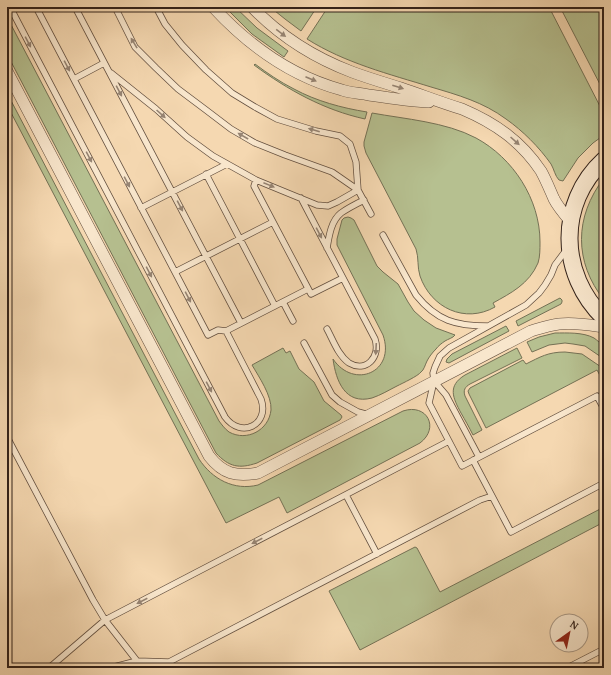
<svg xmlns="http://www.w3.org/2000/svg" width="611" height="675" font-family="'Gentium Book Plus',serif">
<rect width="100%" height="100%" fill="#f5d8b1"/>
<filter id="stains"><feTurbulence type="fractalNoise" baseFrequency=".005" numOctaves="4"/><feColorMatrix values="0 0 0 0 .2 0 0 0 0 .09 0 0 0 0 .02 0 0 0 .5 -.17"/></filter>
<radialGradient id="worn" r=".72"><stop offset=".6" stop-color="#630" stop-opacity="0"/><stop offset="1" stop-color="#630" stop-opacity=".3"/></radialGradient>
<path fill="#b6c090" stroke="#747155" d="M225,7H235L257,28L288,51L284,57L252,34Z
M270,7H317L301,31L285,19Z
M328,7H549L604,114V135L593,143L578,158L563,181L559,180C555,176 554,169 551,164C539,147 523,131 506,119C483,102 458,95 431,87C389,74 345,63 307,39Z
M560,7H604V92Z
M7,17L219,421C222,425 225,429 229,432C247,442 269,430 271,410C272,396 259,377 252,365L283,348L286,353L290,351L299,369L314,382L324,401L341,415L342,417L340,420L257,463C239,469 229,467 216,453L7,54Z
M255,64C267,73 280,82 294,89C316,101 342,108 367,112L365,119C324,110 288,90 254,65Z
M7,93L199,459C212,479 234,491 258,485L403,411C427,403 440,428 420,443L287,513L279,497L226,523L7,105Z
M372,113C405,119 446,122 476,138C513,158 540,199 540,242C540,249 540,257 538,263C529,284 511,293 493,303L495,307C465,324 431,308 420,276C417,267 419,258 416,249L366,153L364,146V142Z
M604,178V300C574,262 574,217 604,178Z
M348,217L351,218L354,220L377,266L383,272L398,284L408,302L414,311L424,320L436,328L455,335C453,338 448,339 445,341C442,343 438,346 436,349C432,353 429,357 427,361C425,365 424,370 421,372C418,376 403,383 397,386C389,390 381,395 372,398C345,405 336,381 333,359C354,390 396,372 383,335L337,245V239L342,220L344,218Z
M560,298L562,300V302L561,304L518,326L516,321L558,299Z
M506,326L509,331L449,363L446,362L447,359L452,354Z
M555,333C567,333 583,332 594,338C597,340 601,344 604,346V359L585,346L573,344L565,343L549,345L532,352L527,342L539,337Z
M517,348L522,358L470,384C465,387 463,390 465,396L482,430L473,435C469,427 465,420 461,413C453,398 447,386 465,375Z
M565,352L582,354L604,369V383L597,370L486,428L469,394L468,391L470,388L523,360L526,364C540,357 548,352 565,352Z
M604,507V522L360,650L329,591L415,547L417,548L440,592Z"/>
<g fill="none" stroke-linecap="round" stroke-linejoin="round">
<g stroke="#645040" stroke-width="7">
<path id="lane" d="M10,7L225,417C241,439 270,425 261,399L226,331
M36,7L208,335L218,330L226,331L308,289
M75,7L241,323
M115,7L135,47L156,68L178,89L206,110L231,129L255,143L285,155L332,172L358,190
M156,7L165,24L182,45L206,70L232,93L255,107L277,119L316,131L340,136L350,144L356,162L358,190L371,214
M111,73L156,109L187,137L213,156L256,180L317,205L328,206L337,202L358,190
M74,79L104,63
M206,174L275,306
M256,180L254,186L311,294L343,278
M301,198L375,339C381,357 366,373 349,363C338,355 333,340 327,329
M141,208L227,164
M383,235L416,295C437,321 456,326 488,326
M327,248C329,236 331,221 341,213C348,208 356,204 364,200
M567,249L555,265L551,275L545,285L539,293L526,305L449,348L440,356L435,367L433,373L434,381L429,403L462,466L597,396L604,409
M175,272L273,222
M283,302L293,321
M304,343L332,395L340,402L358,412L369,415
M434,381L446,395L479,457
M7,437L93,600L105,620L137,661
M473,460L511,532L604,483
M346,495L377,554
M169,662L172,668
M49,668L105,620L449,441
M110,668L137,661L169,662L480,500L492,496
M567,668L604,649"/>
</g>
<g stroke="#645040" stroke-width="12">
<path id="street" d="M213,7C249,46 290,76 342,90C350,93 360,93 369,95C389,98 408,101 429,102
M252,7C279,35 315,58 352,72C368,78 385,83 401,88C422,95 442,103 462,109C495,123 521,141 541,171C546,180 550,190 554,199C558,207 565,215 571,222
M7,71L209,456C223,474 236,477 258,473L531,331C541,328 550,325 559,324C574,322 590,325 604,327"/>
</g>
<g stroke="#33221a" stroke-width="18">
<path id="secondary" d="M604,160C557,203 559,275 604,318"/>
</g>
<use href="#lane" stroke="#f8e6cc" stroke-width="5.5"/>
<use href="#street" stroke="#f8e6cc" stroke-width="11"/>
<use href="#secondary" stroke="#f8e6cc" stroke-width="16"/>
</g>
<defs><path id="oneway-solid" d="M-6-.8H1V-3.2L6.5 0L1 3.2V.8H-6Z"/></defs>
<g fill="#968473">
<use href="#oneway-solid" transform="translate(281 33) rotate(37)"/>
<use href="#oneway-solid" transform="translate(28 42) rotate(62)"/>
<use href="#oneway-solid" transform="translate(134 43) rotate(-121)"/>
<use href="#oneway-solid" transform="translate(67 66) rotate(62)"/>
<use href="#oneway-solid" transform="translate(311 79) rotate(23)"/>
<use href="#oneway-solid" transform="translate(398 87) rotate(18)"/>
<use href="#oneway-solid" transform="translate(119 91) rotate(62)"/>
<use href="#oneway-solid" transform="translate(161 114) rotate(42)"/>
<use href="#oneway-solid" transform="translate(314 130) rotate(-164)"/>
<use href="#oneway-solid" transform="translate(243 136) rotate(-150)"/>
<use href="#oneway-solid" transform="translate(515 141) rotate(42)"/>
<use href="#oneway-solid" transform="translate(89 157) rotate(62)"/>
<use href="#oneway-solid" transform="translate(127 182) rotate(62)"/>
<use href="#oneway-solid" transform="translate(269 185) rotate(22)"/>
<use href="#oneway-solid" transform="translate(180 206) rotate(62)"/>
<use href="#oneway-solid" transform="translate(319 233) rotate(62)"/>
<use href="#oneway-solid" transform="translate(149 272) rotate(62)"/>
<use href="#oneway-solid" transform="translate(188 297) rotate(62)"/>
<use href="#oneway-solid" transform="translate(376 349) rotate(93)"/>
<use href="#oneway-solid" transform="translate(209 387) rotate(62)"/>
<use href="#oneway-solid" transform="translate(257 541) rotate(153)"/>
<use href="#oneway-solid" transform="translate(142 601) rotate(153)"/>
</g>
<rect width="611" height="675" fill="none" stroke="#f5d8b1" stroke-width="24"/>
<rect x="8" y="8" width="595" height="659" fill="none" stroke="#33221a" stroke-width="2"/>
<rect x="12" y="12" width="587" height="651" fill="none" stroke="#33221a"/>
<g transform="translate(569 633) rotate(33)"><circle r="19" fill="#f8e6cc" stroke="#a99885"/>
<path d="M0-3L7 15L0 10L-7 15Z" fill="#8f2418"/>
<text y="-6" font-size="11" font-weight="bold" text-anchor="middle" fill="#33221a">N</text>
</g>
<rect width="100%" height="100%" filter="url(#stains)"/>
<rect width="100%" height="100%" fill="url(#worn)"/>
</svg>
